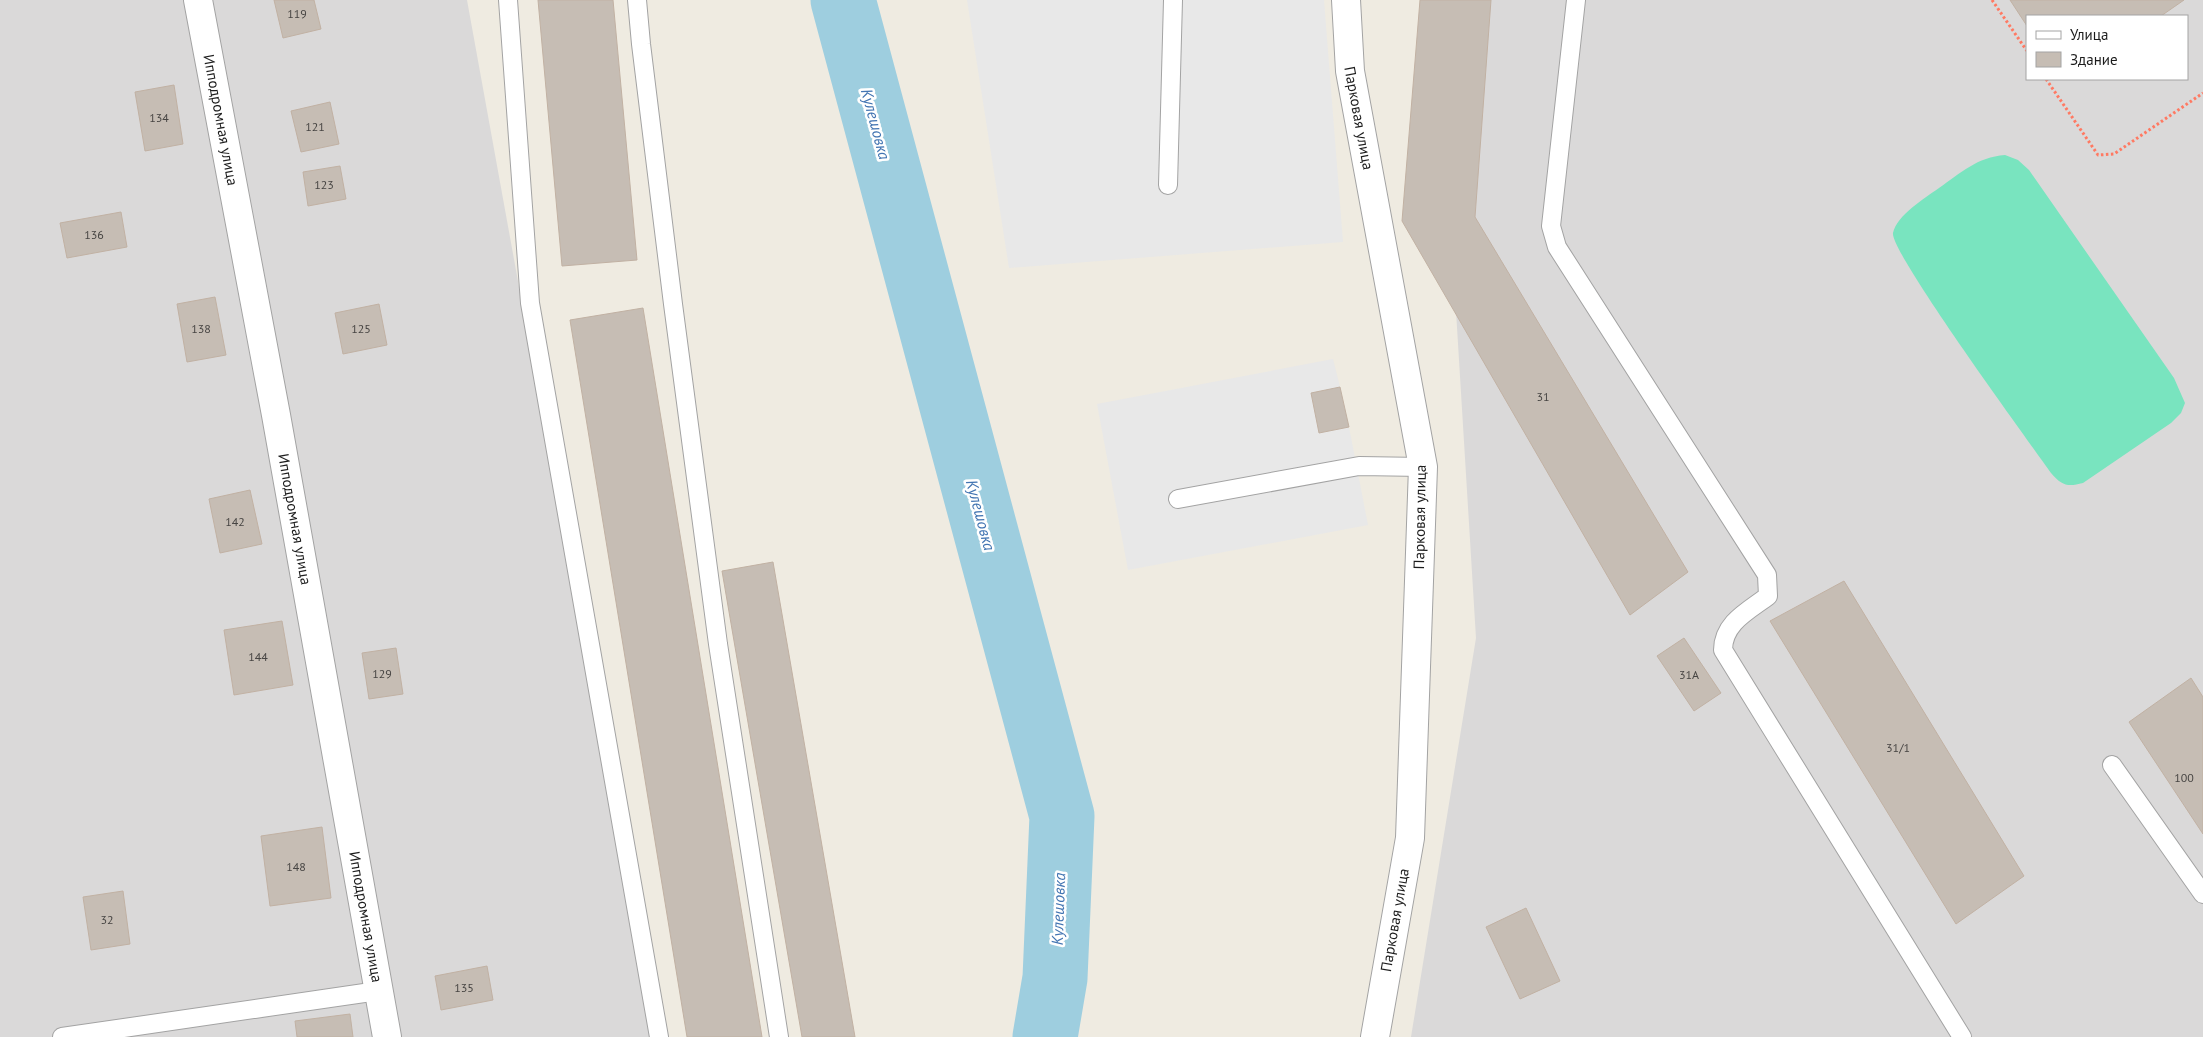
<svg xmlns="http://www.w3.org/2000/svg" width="2203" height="1037" font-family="'PT Sans',sans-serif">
<rect width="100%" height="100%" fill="#efebe1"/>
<path fill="#dad9d9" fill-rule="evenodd" d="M0,0H467L655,1037H0Z
M1437,0H2203V1037H1411L1476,638ZM2027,16H2187V79H2027Z"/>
<path fill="#79e4bf" d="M2005,155L2018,160L2029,170L2174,378L2185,403L2181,413L2171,423L2083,483C2068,487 2062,486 2051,473C2030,443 1890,252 1893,233C1897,215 1925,198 1939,188C1961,173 1977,157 2005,155Z"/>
<path fill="#e8e8e8" d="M967,0H1324L1343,242L1009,268Z
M1333,359L1340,387L1311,393L1319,433L1349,427L1368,525L1128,570L1097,404Z"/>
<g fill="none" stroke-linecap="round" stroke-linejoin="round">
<path stroke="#9ecedf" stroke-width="65" d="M843,0L1062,816L1055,978L1045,1037"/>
</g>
<path fill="#c6bdb4" stroke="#c1b1a3" d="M274,0H314L321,29L283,38Z
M538,0H613L637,260L562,266Z
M1420,0H1491L1475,217L1688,572L1630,615L1402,221Z
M2010,0H2184L2161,16H2027V26Z
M174,85L183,144L145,151L135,92Z
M330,102L339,144L301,152L291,111Z
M340,166L346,199L308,206L303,172Z
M121,212L127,247L67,258L60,223Z
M215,297L226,355L187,362L177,304Z
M379,304L387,345L343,354L335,313Z
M643,308L762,1037H687L570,320Z
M1340,387L1349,427L1319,433L1311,393Z
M250,490L262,544L220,553L209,499Z
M773,562L855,1037H802L722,571Z
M1844,581L2024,876L1956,924L1770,621Z
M282,621L293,685L234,695L224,630Z
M1684,638L1721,693L1694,711L1657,656Z
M396,648L403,694L369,699L362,653Z
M2191,678L2203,697V834L2129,722Z
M322,827L331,898L270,906L261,836Z
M123,891L130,944L91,950L83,897Z
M1526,908L1560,981L1520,999L1486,927Z
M487,966L493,1000L441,1010L435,976Z
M350,1014L353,1037H297L295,1021Z"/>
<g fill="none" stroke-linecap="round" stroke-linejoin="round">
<g stroke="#a3a3a3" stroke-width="20">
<path id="service" d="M508,0L530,303L659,1037
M637,0L641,44L673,304L718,644L779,1037
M1576,0L1551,226L1557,247L1767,575L1768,596C1748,611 1723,623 1723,650L1962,1037
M1168,185L1173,0
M1178,499L1359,466L1423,467
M2112,765L2203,894
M62,1037L378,991"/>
</g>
<g stroke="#a3a3a3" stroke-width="30">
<g id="minor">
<path id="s1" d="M198,0L276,415L387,1037"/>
<path id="s2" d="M1346,0L1350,71L1423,467L1410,838L1375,1037"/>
</g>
</g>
<path stroke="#ff7962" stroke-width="3" stroke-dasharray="2.5 2.5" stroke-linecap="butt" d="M1992,0L2027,51
M2046,79L2098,155L2114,154L2203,93"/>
<use href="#service" stroke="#fff" stroke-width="18"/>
<use href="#minor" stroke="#fff" stroke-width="28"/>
</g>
<g text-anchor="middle" stroke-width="5" stroke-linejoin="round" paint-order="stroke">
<g font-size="12" fill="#464442">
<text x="297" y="18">119</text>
<text x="159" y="122">134</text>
<text x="315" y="131">121</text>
<text x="324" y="189">123</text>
<text x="94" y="239">136</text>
<text x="201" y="333">138</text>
<text x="361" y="333">125</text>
<text x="1543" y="401">31</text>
<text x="235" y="526">142</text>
<text x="258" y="661">144</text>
<text x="382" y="678">129</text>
<text x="1689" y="679">31А</text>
<text x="1898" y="752">31/1</text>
<text x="2184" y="782">100</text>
<text x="296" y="871">148</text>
<text x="107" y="924">32</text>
<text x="464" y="992">135</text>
</g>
<g font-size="15" fill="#1c1c1c" stroke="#fff">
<text dy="5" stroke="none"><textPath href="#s2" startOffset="119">Парковая улица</textPath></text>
<text dy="5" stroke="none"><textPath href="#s1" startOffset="122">Ипподромная улица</textPath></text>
<text transform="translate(1420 517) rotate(-89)" y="5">Парковая улица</text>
<text dy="5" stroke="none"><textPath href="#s1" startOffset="528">Ипподромная улица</textPath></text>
<text dy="5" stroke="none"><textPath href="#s1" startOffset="932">Ипподромная улица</textPath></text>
<text transform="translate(1395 920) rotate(-80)" y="5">Парковая улица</text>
</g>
<g font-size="16" font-style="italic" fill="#4375b2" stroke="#fff">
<text transform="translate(876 124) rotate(75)" y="6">Кулешовка</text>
<text transform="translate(981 515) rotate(75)" y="6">Кулешовка</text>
<text transform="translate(1058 909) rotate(-88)" y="6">Кулешовка</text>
</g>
</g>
<rect x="2026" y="15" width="162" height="65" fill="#ffffff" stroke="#a4a4a4"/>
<rect x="2036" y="31" width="25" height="8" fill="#ffffff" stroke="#a4a4a4"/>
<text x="2070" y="40" font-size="15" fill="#1c1c1c">Улица</text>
<rect x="2036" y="52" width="25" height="15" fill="#c6bdb4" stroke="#a4a4a4"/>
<text x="2070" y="65" font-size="15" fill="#1c1c1c">Здание</text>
</svg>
